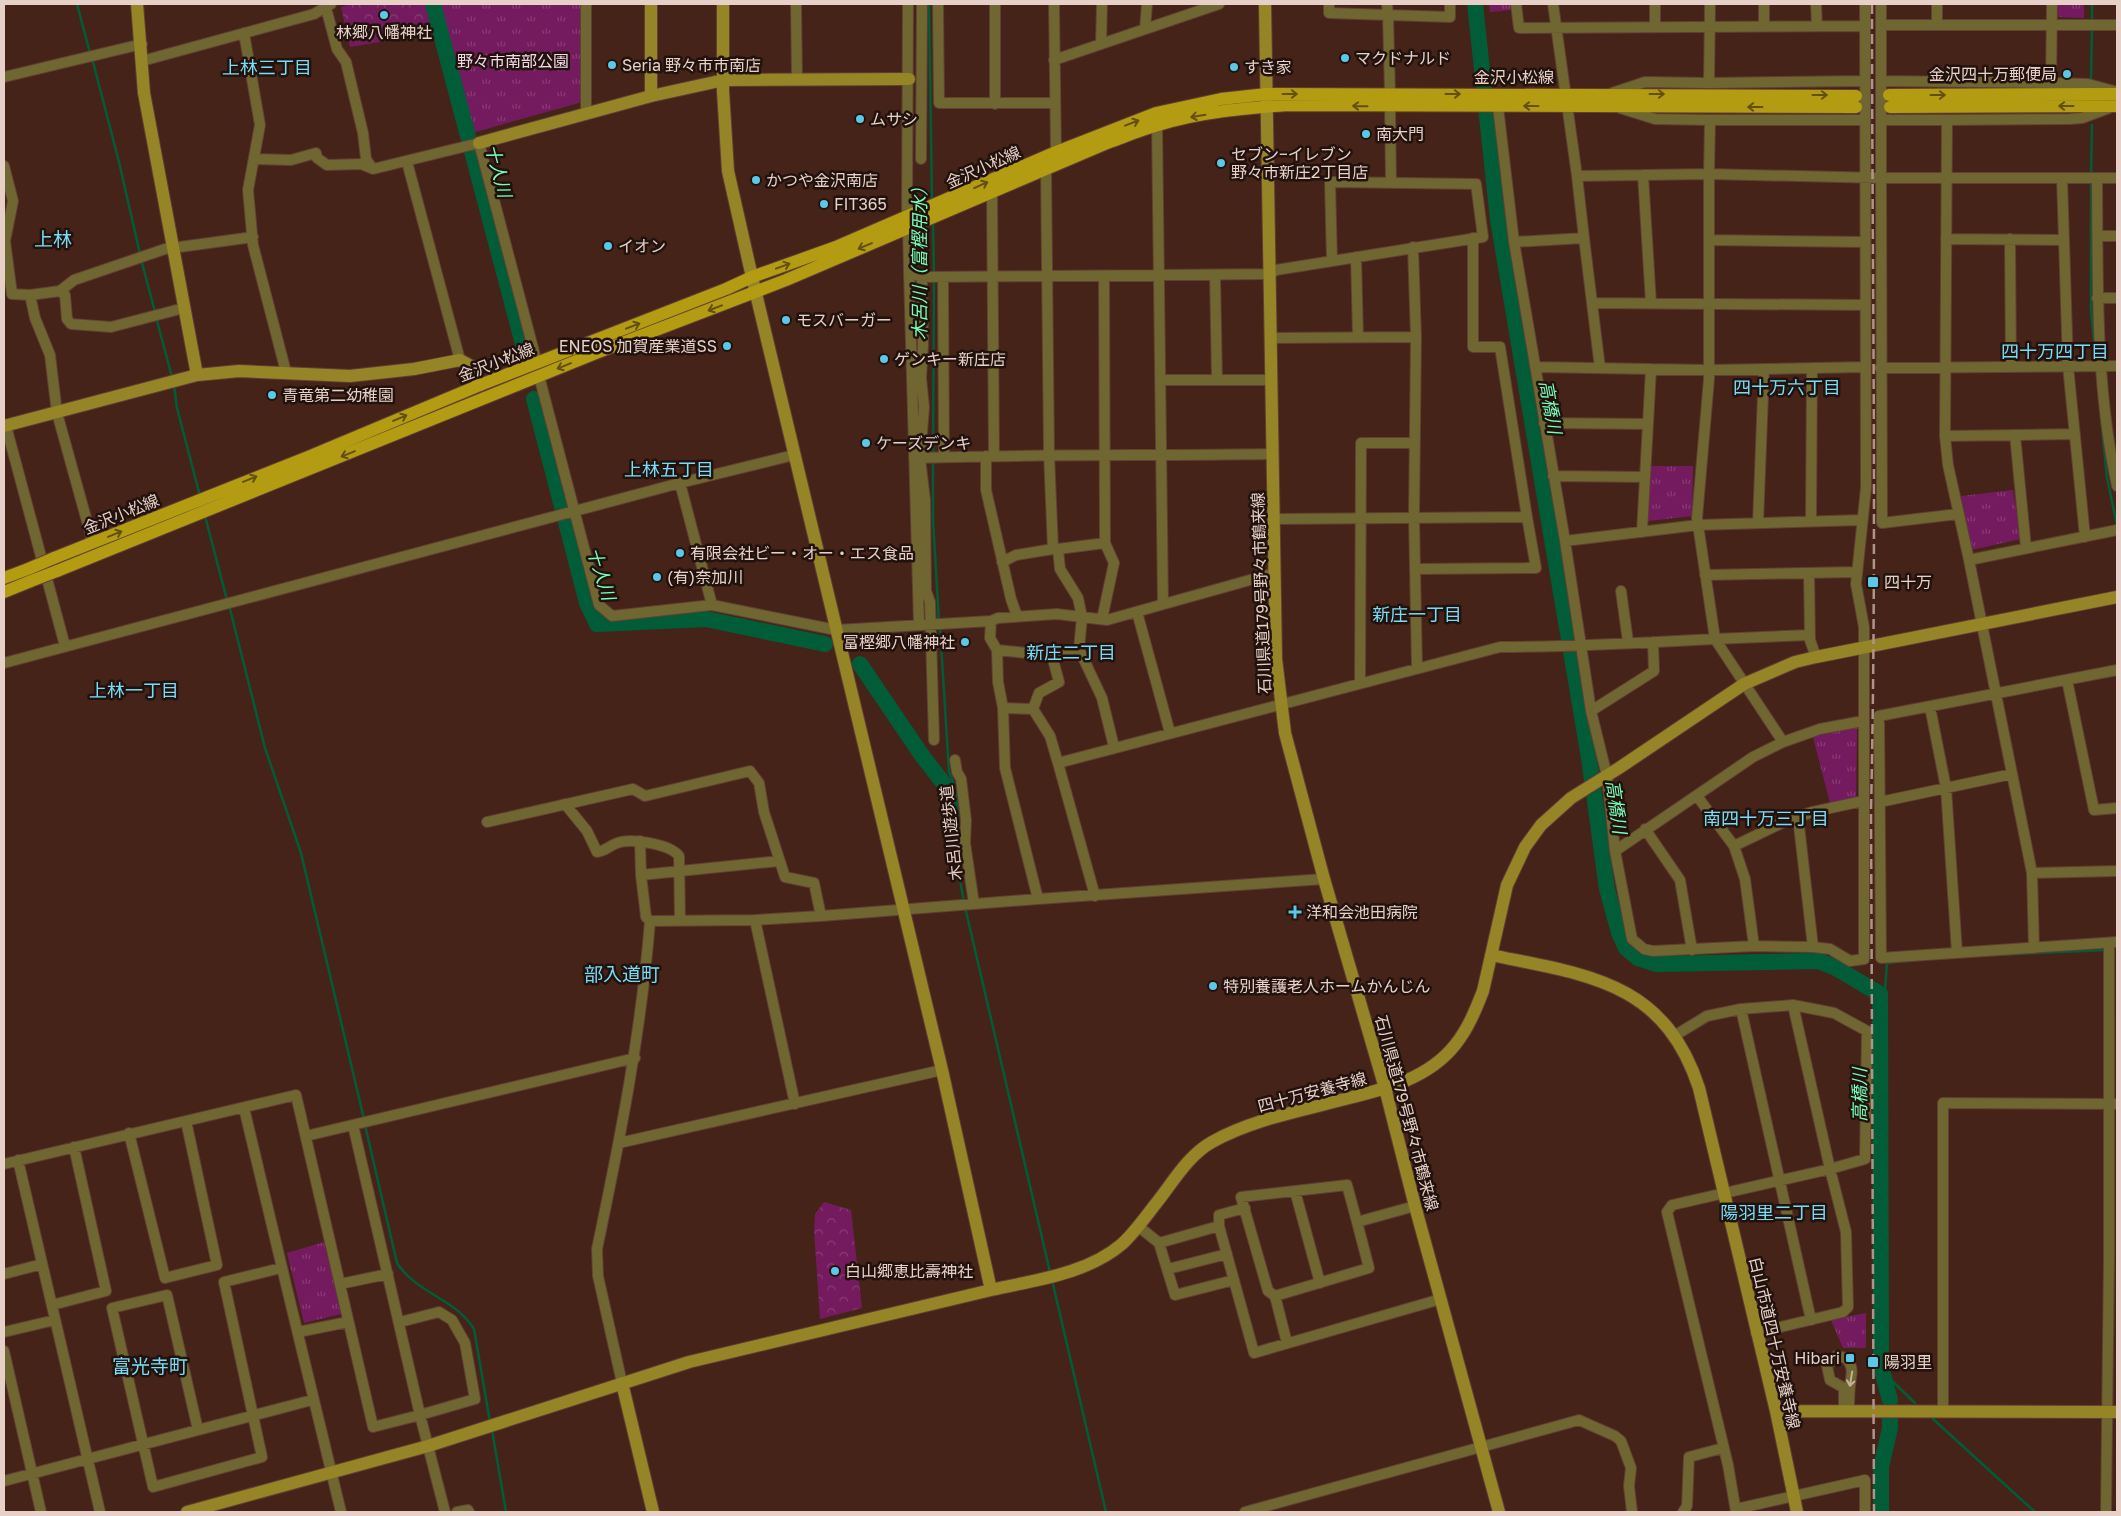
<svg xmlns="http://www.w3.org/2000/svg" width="2121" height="1516" font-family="'Golos Text','Noto Sans JP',sans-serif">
<defs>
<pattern id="forest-crowns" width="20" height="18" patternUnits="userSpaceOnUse" patternTransform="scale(1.25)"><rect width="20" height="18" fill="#741b60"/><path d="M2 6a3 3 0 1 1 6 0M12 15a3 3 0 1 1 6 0" fill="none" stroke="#883b75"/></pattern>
<pattern id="park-tufts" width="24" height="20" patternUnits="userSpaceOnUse" patternTransform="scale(1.25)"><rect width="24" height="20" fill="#741b60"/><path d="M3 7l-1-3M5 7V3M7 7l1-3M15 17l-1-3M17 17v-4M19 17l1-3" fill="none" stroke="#883b75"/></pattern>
</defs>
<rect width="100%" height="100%" fill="#462318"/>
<path fill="url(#forest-crowns)" d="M351,4H426L432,33L350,47L341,7Z
M824,1202L851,1210L862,1308L820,1319L814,1230L815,1214Z"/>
<path fill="url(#park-tufts)" d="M438,4H582V102L472,133Z
M1489,4H1510L1511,10L1490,12Z
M2058,4H2084V18L2058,17Z
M1651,466H1693L1692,516L1648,521Z
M2013,490L2021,539L1971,550L1961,496Z
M1857,727L1856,798L1830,803L1813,737Z
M324,1242L341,1314L304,1323L287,1253Z
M1866,1313V1348H1843L1831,1320Z"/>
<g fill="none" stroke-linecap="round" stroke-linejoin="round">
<path stroke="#005d38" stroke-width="2.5" d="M77,4L90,53
M929,4L932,202
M2092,21V4
M92,58L119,162L140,254
M2091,78L2092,27
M2091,176L2092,125
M2091,181V311L2096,360
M933,223L934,275
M141,259L155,312
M156,317L172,377
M174,385L177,408L200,496
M2100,408L2107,478L2117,525
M933,455L934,280
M933,460V520L939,622
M205,516L227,600
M229,605L265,748L301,853L364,1119
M940,627L949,772C960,793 958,816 957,840C956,860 960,882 964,902
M965,907L1050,1272
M1994,955L2106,950
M1880,994L1885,989L1887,963L1909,961
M365,1125L397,1263C416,1293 456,1299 474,1329L490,1422
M1052,1280L1106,1512
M1882,1371L1915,1403
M1933,1419L2035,1512
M492,1430L506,1512"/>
<path stroke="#005d38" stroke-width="16" d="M433,4L524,348
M1475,4L1498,220L1589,758L1607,889L1619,933L1626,948L1638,958L1657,964L1819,961L1836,968L1880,994L1881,1353L1882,1371L1890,1400
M534,399L587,603L597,624L706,619L825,644
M860,664L923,757L945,785L950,819L957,841
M1881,1512V1467L1890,1428V1419"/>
<g stroke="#603f34" stroke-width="12">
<path id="street" d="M796,4L797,79
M938,4L939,103H1054
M995,4V104
M1054,4L1056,152
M1329,4V13L1388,15L1387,4
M1516,4L1519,28L1865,26
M1553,4L1577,176
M1655,4V26
M1710,4L1709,83L1865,81
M1816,4L1817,26
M2052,4L2051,83L2088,84L2114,91
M326,8L337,49L346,62L363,133L366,159L372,168
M1881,25H2117
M1937,25V4
M1764,26V4
M1145,29L1147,4
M244,33L260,125L248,190L253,245L286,372
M1101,44L1102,4
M1054,60L1219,4
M142,61L314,14L331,4
M4,77L142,44
M1881,81L2051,83
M1612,93L1645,82L1709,83
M1390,94L1388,15L1450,17V4
M1390,107L1391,182
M1498,107L1514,242L1565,541L1591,711L1607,776L1615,851
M586,114V4
M1710,120H1865
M1881,120H1947L1945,436L1948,465L1969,560
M1947,120L2070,119L2082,118L2109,108
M1157,125L1163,603
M254,159L291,160L316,153L317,158L327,165L361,164L373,169L479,143L537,363
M921,159L922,4
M407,162L460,360
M4,166L13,201L5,241L12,294L30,295L60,291L74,280L165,249L253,237
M1046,169L1049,454L1053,549H1058L1060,569L1078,598L1082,617L1079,649L1102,698L1114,747
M1643,175L1651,303
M2062,178L2068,366L2085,537
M2097,178C2098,281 2095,385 2117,486
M992,191L994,456
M907,218L908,4
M908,227L909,273L922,277L1270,274L1276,270L1483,237L1476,184L1330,182L1332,261
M2098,236H2117
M1584,238L1600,368
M1946,239L2064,240
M2010,239L2011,367
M1709,240L1865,242
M1514,242L1584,238L1577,176L1709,174L1710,120L1655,119L1620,108
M1413,247L1416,337L1414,517L1417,668
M1356,257L1358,337
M909,273L919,624
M1215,275L1217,380
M922,277L923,345L921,378L924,407L920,458L925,500L926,591L930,602L934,740
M943,277L944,457
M60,291L65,295L67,319L71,324L111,327L184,308
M30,295L35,318L50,355L57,413L93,543
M2097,298H2117
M1592,303L1865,305
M1271,338L1416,337
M1535,367L1709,370L1865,367
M1880,368L2117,366
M539,376L599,605L612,616L712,605
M1160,380H1271
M1544,423L1648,424
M6,426L65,646
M2015,435L2026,548
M1945,436L2075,434
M986,456V490L1011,599L1017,616
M914,458C1033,454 1153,456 1272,454
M1553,476L1645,477
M680,483L712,605L836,630L991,621L998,618L1057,614L1107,620L1275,573
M1958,514L1882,523L1881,178H2117
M1275,519L1527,517L1500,347H1473V238
M1811,521L1812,368
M1758,523L1764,369
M2117,530L1969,560L2032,873L2117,871
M1642,532L1651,369
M1565,541L1698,525L1862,520
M1058,549L1105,543
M1002,562L1016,555L1053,549
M1415,569L1536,568L1527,517
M1809,573L1810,640L1816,657
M1705,575L1857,572
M1621,591L1628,642
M1137,612L1170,733
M1102,619L1114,563L1105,543L1104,276
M991,621L990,638L997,650L1037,654L1079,649
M1810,635L1715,639L1697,518L1709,379V174L1881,178V4
M997,650L998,682L1003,708L1005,768L1038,899
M4,663L680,483L794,455
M2117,670L1879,716L1881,958L2117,942
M2067,680L2094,810L2117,808
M1360,683L1361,443H1415
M1930,707L1946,788L1957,953
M1003,708L1033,709L1050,736L1058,763
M1033,709L1039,693L1059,682L1051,652
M1591,711L1654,671L1653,642
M1783,742L1820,729L1863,721
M955,760L957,772L961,779L966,820L965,843L974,904
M1697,796L1734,846L1745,879L1754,946
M1880,802L2012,774
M565,804L587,831L597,852C605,851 608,847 615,844C629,837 670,844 679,856L680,921
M1798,817L1813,947
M487,822L633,789L645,796L750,771L759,783L764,812L785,877L814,883L821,916
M1645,829L1680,880L1692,950
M640,841L641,875L646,917L650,921
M1734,846L1782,823L1812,812L1863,801
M2032,873L2034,948
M641,875L779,861
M1095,896L1058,763L1500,647C1571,647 1643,643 1715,639L1783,742L1753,757L1615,851L1632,939L1644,949L1653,951L1754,946L1813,947L1830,949L1850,961L1864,959V627L1856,584L1866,488L1865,4
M755,920L795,1104
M1741,1009L1811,1320
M1674,1036L1707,1016L1741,1009L1793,1005L1830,1169L1672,1205L1667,1212L1728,1465L1736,1512
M244,1108C276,1243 308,1377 341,1512
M353,1125L420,1415L475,1399L465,1343L452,1320L439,1312L400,1322
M129,1133L165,1278L217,1265L186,1121
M306,1136L635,1058
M619,1143L942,1070
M18,1160L100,1512
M4,1164L296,1095L373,1427L420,1415L445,1512
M1295,1191L1320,1283
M1357,1222L1347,1185L1241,1197L1268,1291L1275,1296L1369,1268L1357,1222L1415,1206
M1138,1226L1159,1243L1175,1295L1234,1280
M1219,1226V1215L1245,1208
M1159,1243L1219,1226L1254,1353L1441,1299
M1168,1269L1227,1254
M4,1274L42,1264
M340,1284L388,1274
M1275,1296L1287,1343
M52,1305L106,1291L74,1147
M4,1332L55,1320
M298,1332L348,1322
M1756,1333L1843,1312L1848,1307L1846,1232L1830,1169L1865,1159L1867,1031L1834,1013L1793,1005
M4,1351L41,1512
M622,1383L598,1276L597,1249C620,1139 641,1034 650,921L755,920L821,916L1038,899L1324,879
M1844,1412V1388L1830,1380L1827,1366L1836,1356L1846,1358C1855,1369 1851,1374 1850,1386C1849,1394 1849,1403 1849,1412
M1943,1412V1103L2117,1104
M198,1430L167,1295L112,1308L153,1487L262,1457L224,1282L281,1268
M4,1481L312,1400
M1736,1509L1865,1480V1512
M457,1512L468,1510L469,1512
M1245,1512L1579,1420L1615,1436L1621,1441L1631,1468L1629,1486L1632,1512
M1683,1512L1687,1506L1689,1457L1723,1448
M2106,1512L2109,1258V943"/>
</g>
<g stroke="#603f34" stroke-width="14">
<path id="secondary" d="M137,4L144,93L197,375
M1265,4L1276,659L1285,733L1324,879L1385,1088L1415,1206L1499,1512
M651,96L724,80L909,79
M479,143L651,96V4
M4,426L197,375L239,371L350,376L414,369L460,360L471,366L480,385
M1491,955C1587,975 1664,981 1699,1088L1776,1411L1797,1512
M991,1290C1035,1280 1087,1274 1122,1244C1134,1233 1144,1219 1154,1206C1172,1184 1187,1156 1212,1142C1253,1119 1301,1111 1345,1099C1385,1089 1428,1079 1455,1045C1468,1029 1476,1009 1483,991L1507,885L1525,847L1541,825L1571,798L1619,768L1744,684L1795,662L1816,657L2117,597
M622,1383L653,1512
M1776,1411L2117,1412
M187,1512L428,1446L689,1362L991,1290L942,1070L752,277L728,171L723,91V4"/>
</g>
<g stroke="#603f34" stroke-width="14">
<path id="primary" d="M1889,95L2117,94
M1890,107L2117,106
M54,558L308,457L480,385L726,289L752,277L836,247L1056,152L1156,113L1221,99L1267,94L1856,96
M57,571L596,353L786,280L1107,143C1124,137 1140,130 1158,125C1199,112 1245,108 1288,105L1856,107
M4,578L28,569
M4,592L31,581"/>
</g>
<use href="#street" stroke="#706631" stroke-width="10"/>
<use href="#secondary" stroke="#968527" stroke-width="12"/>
<use href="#primary" stroke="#b39c12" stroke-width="12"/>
<path stroke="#af948b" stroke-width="2.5" stroke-dasharray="10 5" stroke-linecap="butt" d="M1872,4C1872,272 1877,542 1871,810L1874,1512"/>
<g stroke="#603f34" stroke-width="14" stroke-linecap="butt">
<path id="primary-bridge" d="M28,569L54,558
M31,581L57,571"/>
</g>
<use href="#primary-bridge" stroke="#b39c12" stroke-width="12"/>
</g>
<defs><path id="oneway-shaft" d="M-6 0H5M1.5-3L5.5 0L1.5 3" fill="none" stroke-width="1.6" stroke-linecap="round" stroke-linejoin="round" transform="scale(1.25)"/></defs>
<g stroke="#63500f">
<use href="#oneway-shaft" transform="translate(1290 94)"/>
<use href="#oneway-shaft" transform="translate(1453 94)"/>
<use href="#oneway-shaft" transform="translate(1657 94)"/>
<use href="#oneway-shaft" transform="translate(1820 95)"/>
<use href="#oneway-shaft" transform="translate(1938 95)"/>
<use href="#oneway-shaft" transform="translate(1360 106) rotate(-179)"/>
<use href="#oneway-shaft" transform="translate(1531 106) rotate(180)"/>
<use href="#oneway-shaft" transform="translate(2066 106) rotate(180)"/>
<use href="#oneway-shaft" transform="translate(1755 107) rotate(-180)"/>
<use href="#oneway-shaft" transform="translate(1198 116) rotate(171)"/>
<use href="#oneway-shaft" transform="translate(1132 123) rotate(-21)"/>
<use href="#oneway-shaft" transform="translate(981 185) rotate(-24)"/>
<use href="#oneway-shaft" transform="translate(865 246) rotate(157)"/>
<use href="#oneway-shaft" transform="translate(783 266) rotate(-20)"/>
<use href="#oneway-shaft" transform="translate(715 308) rotate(159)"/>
<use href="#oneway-shaft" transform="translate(633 326) rotate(-21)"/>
<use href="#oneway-shaft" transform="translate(564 366) rotate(158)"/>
<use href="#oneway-shaft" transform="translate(400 418) rotate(-23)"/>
<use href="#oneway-shaft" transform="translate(348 454) rotate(158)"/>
<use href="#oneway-shaft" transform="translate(250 479) rotate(-22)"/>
<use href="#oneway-shaft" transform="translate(115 534) rotate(-22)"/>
</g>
<use stroke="#c3b09b" href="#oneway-shaft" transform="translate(1851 1379) rotate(99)"/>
<g fill="#5ac8e6" stroke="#21120d" stroke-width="2">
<circle cx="384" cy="15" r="5"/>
<circle cx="1345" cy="58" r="5"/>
<circle cx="612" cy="65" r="5"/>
<circle cx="1234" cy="67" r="5"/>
<circle cx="2067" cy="74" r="5"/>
<circle cx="860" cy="119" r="5"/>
<circle cx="1366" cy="134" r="5"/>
<circle cx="1221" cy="163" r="5"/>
<circle cx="756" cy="180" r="5"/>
<circle cx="824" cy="204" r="5"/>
<circle cx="608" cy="246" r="5"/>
<circle cx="786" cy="320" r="5"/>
<circle cx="727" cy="346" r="5"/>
<circle cx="884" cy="359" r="5"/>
<circle cx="272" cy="395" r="5"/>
<circle cx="866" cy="443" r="5"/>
<circle cx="680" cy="553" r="5"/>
<circle cx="657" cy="577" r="5"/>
<rect x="1867" y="576" width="12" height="12" rx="2.5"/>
<circle cx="965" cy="642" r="5"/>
<path d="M1292.5 904.5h5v5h5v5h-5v5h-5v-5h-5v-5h5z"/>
<circle cx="1213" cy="986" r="5"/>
<circle cx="835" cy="1271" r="5"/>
<rect x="1845" y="1353" width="10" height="10" rx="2.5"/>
<rect x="1867" y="1356" width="12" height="12" rx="2.5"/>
</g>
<g text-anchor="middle" stroke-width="5" stroke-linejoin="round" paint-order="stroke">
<g font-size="16" fill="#e7d0c8" stroke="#21120d" text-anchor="start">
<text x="384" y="38" text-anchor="middle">林郷八幡神社</text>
<text x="1355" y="64">マクドナルド</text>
<text x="622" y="71">Seria 野々市市南店</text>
<text x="1244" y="73">すき家</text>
<text x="2057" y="80" text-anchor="end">金沢四十万郵便局</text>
<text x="870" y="125">ムサシ</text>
<text x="1376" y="140">南大門</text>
<text x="1231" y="160">セブン−イレブン<tspan x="1231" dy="18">野々市新庄2丁目店</tspan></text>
<text x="766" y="186">かつや金沢南店</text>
<text x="834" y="210">FIT365</text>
<text x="618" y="252">イオン</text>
<text x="796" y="326">モスバーガー</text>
<text x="717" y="352" text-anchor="end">ENEOS 加賀産業道SS</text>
<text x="894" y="365">ゲンキー新庄店</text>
<text x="282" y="401">青竜第二幼稚園</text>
<text x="876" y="449">ケーズデンキ</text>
<text x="690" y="559">有限会社ビー・オー・エス食品</text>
<text x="667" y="583">(有)奈加川</text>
<text x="1884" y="588">四十万</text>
<text x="955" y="648" text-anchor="end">富樫郷八幡神社</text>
<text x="1306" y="918">洋和会池田病院</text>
<text x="1223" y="992">特別養護老人ホームかんじん</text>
<text x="845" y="1277">白山郷恵比壽神社</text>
<text x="1840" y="1364" text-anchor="end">Hibari</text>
<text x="1884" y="1368">陽羽里</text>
</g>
<g font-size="16" fill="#f2d7e9" stroke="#21120d">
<text x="513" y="67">野々市南部公園</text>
</g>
<g font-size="16" fill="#e7d0c8" stroke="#21120d">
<text x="1514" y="83">金沢小松線</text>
<text transform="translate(983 167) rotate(-24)" y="6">金沢小松線</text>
<text transform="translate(496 362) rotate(-21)" y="6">金沢小松線</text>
<text transform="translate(121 514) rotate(-22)" y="6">金沢小松線</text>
<text transform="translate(1261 593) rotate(-92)" y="6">石川県道179号野々市鶴来線</text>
<text transform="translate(951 833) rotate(-96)" y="6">木呂川遊歩道</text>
<text transform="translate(1312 1092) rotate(-15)" y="6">四十万安養寺線</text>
<text transform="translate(1407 1113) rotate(75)" y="6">石川県道179号野々市鶴来線</text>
<text transform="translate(1775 1343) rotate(77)" y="6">白山市道四十万安養寺線</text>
</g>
<g font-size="18" fill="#79dcf7" stroke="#21120d">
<text x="267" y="74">上林三丁目</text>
<text x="2055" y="358">四十万四丁目</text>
<text x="1787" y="394">四十万六丁目</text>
<text x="669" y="476">上林五丁目</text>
<text x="1417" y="621">新庄一丁目</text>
<text x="1071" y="659">新庄二丁目</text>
<text x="134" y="697">上林一丁目</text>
<text x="1766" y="825">南四十万三丁目</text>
<text x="1774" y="1219">陽羽里二丁目</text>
</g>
<g font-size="18" font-style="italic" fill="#77ffb9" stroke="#21120d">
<text transform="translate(498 171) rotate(75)" y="6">十人川</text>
<text transform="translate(920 259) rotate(-90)" y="6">木呂川（富樫用水）</text>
<text transform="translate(1550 407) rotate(80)" y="6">高橋川</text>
<text transform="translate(601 574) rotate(73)" y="6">十人川</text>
<text transform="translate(1616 807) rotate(82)" y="6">高橋川</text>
<text transform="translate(1860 1095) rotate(-90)" y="6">高橋川</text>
</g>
<g font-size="19" fill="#79dcf7" stroke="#21120d">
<text x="53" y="246">上林</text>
<text x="622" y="981">部入道町</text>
<text x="150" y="1373">富光寺町</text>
</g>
</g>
<rect width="2121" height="1516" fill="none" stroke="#e7d0c8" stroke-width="10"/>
</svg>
